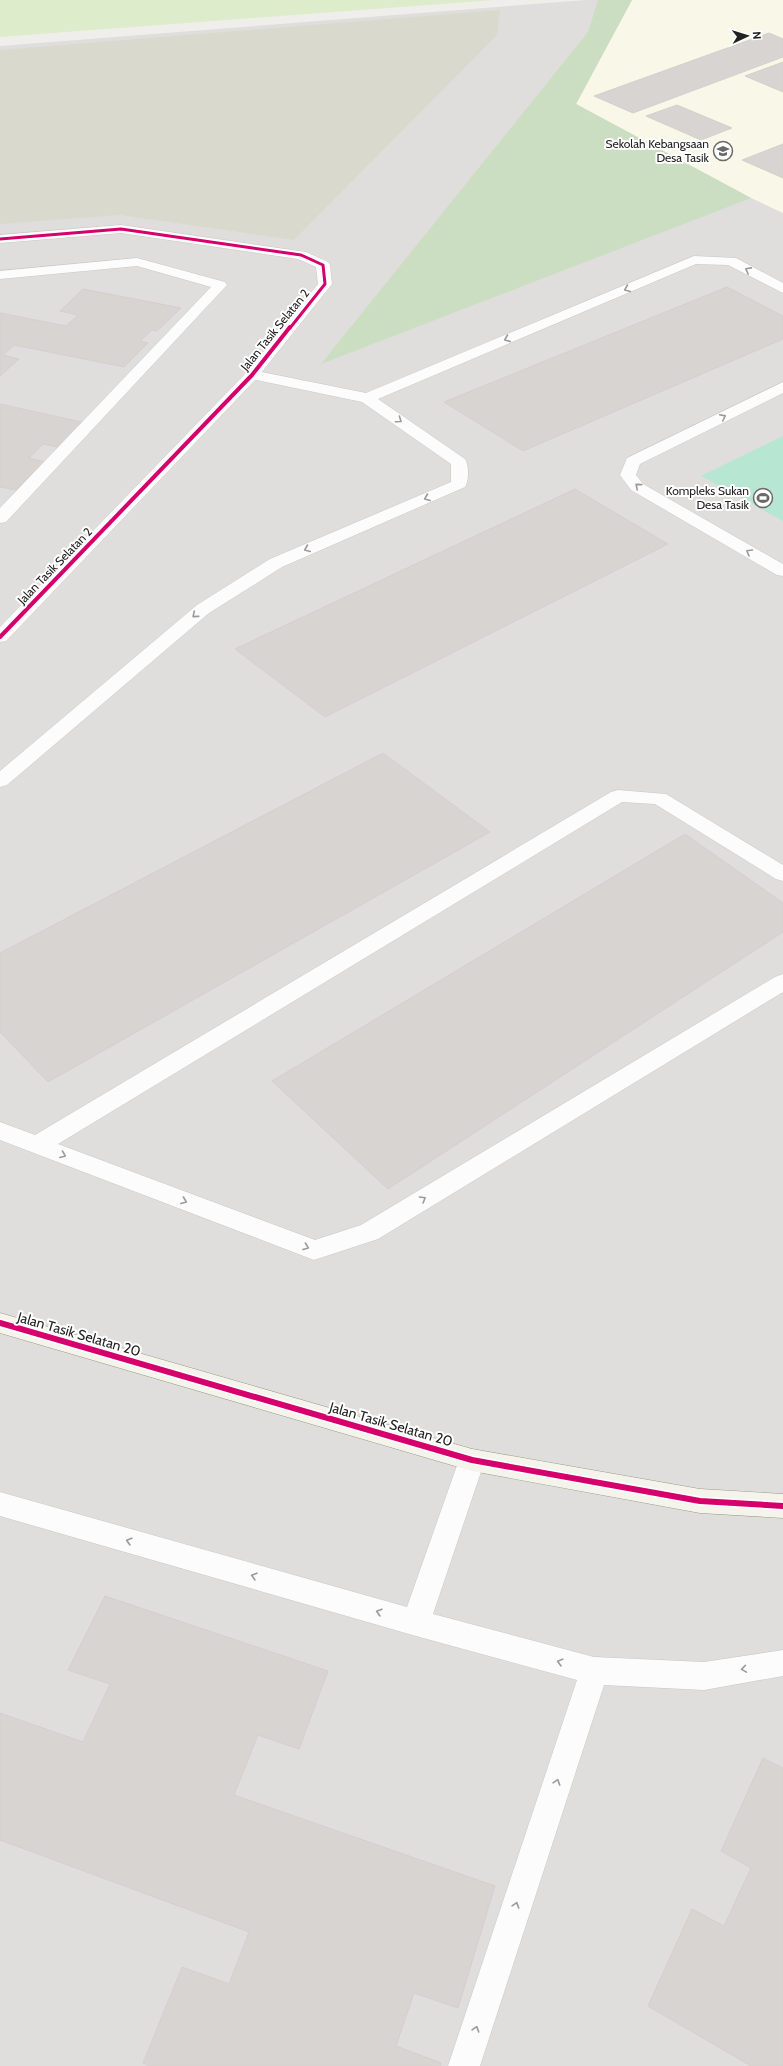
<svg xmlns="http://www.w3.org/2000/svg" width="783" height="2066" font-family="Cabin,sans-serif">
<rect width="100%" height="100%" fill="#f0eeeb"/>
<path fill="#dfdedc" d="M586,0H783V2066H0V46Z"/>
<path fill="#f8f7e8" d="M632,0H783V213L751,198L576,104Z"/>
<path fill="#d9d9cd" d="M500,10L497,35L294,240L120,215L0,224V50Z"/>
<path fill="#ddeccb" d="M0,0H495L0,37Z"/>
<path fill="#cbdec1" d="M598,0H632L576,104L751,198L321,364L588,32Z"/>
<path fill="#b7e6d2" d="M783,436V521L701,476Z"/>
<path fill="#d7d4d2" stroke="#d3d0cc" d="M769,33L783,39V57L633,113L594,96Z
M783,62V92L745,76Z
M677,105L732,128L701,140L646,116Z
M783,144V178L742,160Z
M727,287L783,316V339L523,451L444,402Z
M83,289L181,308L157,331L152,330L140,341L148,343L124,367L14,345L3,355L19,359L0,376V313L66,326L78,315L60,311Z
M0,404L86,423L62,448L43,444L29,458L44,462L16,490L0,487Z
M575,489L668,544L325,717L235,649Z
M383,753L490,832L48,1082L0,1032V953Z
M685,834L783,903V932L388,1189L272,1081Z
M105,1596L328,1671L299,1749L258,1735L234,1795L495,1886L458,2008L414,1993L396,2046L441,2063L440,2066H150L143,2063L182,1967L229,1984L249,1932L0,1840V1713L83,1742L110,1684L68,1670Z
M763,1758L783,1768V2066H751L648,2006L692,1909L724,1926L751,1868L721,1851Z"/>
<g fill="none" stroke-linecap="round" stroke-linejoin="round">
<g stroke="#c9c8c7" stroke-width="1">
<path id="lane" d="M694,256L736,258L783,283V293L728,265L696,264L378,399L465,459C469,465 469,481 465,487L282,567L209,613L7,785L0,787V771L197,605L270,559L451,482V464L362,402L247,378L244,375L247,372L252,370L366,393Z
M137,258L225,282L227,285L6,522L0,523V508L211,287L137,266L0,279V271Z
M783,382V393L640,464L636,475L643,484L783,564V576L777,575L631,490L620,475L627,458Z
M618,790L666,794L783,865V881L776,879L655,804L622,802L58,1144L315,1240L361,1225L775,977L783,974V992L378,1239L314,1260L0,1140V1122L35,1135L611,792Z
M472,1449L481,1452L485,1460L433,1614L594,1657L704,1662L783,1650V1676L704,1690L604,1685L480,2066H448L577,1680L416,1636L0,1516V1492L407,1607L459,1460L463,1452Z"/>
</g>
<g stroke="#c9c8c7" stroke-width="1">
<path id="street" d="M121,225L306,252L328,262L330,265L332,284L257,378L6,641L0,642V627L247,372L318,284L316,267L298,259L121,233L0,243V235Z"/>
</g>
<g stroke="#999a82" stroke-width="1">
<path id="secondary" d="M0,1313L472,1449L700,1489L783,1494V1518L700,1513L472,1471L0,1333Z"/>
</g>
<use href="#lane" fill="#fdfcfc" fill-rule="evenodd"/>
<use href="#street" fill="#fdfcfc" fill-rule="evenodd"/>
<use href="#secondary" fill="#f4f4ed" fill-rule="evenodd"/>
<g stroke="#fff" stroke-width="4.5">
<path id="cycleway-far3" d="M0,239L121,229L301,255L323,265L325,284L290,328"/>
</g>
<g stroke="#fff" stroke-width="6">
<path id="cycleway-far2" d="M0,637L252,375L290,327"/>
</g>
<g stroke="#fff" stroke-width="8">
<path id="cycleway-far1" d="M0,1323L3,1324"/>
</g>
<g stroke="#fff" stroke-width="9">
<path id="cycleway" d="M0,1323L472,1460L700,1501L783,1506"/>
</g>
<use href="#cycleway-far3" stroke="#d6006c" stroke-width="3"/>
<use href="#cycleway-far2" stroke="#d6006c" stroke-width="4"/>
<use href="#cycleway-far1" stroke="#d6006c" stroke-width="5"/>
<use href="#cycleway" stroke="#d6006c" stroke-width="6"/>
</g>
<defs><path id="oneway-chevron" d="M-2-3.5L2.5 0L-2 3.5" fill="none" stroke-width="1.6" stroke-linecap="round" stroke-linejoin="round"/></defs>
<g stroke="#9a9a9a">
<use href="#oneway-chevron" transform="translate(748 270) rotate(-152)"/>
<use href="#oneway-chevron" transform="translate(627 289) rotate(157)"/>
<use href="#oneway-chevron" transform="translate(507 339) rotate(157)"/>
<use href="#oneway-chevron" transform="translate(723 417) rotate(-26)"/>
<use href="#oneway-chevron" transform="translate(399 420) rotate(35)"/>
<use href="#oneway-chevron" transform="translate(638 486) rotate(-139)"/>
<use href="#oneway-chevron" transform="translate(427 498) rotate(157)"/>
<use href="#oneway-chevron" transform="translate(307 549) rotate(157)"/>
<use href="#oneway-chevron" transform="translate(749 552) rotate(-150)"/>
<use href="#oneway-chevron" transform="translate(195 615) rotate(140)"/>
<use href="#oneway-chevron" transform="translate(63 1155) rotate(21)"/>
<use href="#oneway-chevron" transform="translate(423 1199) rotate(-31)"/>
<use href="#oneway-chevron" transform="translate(184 1201) rotate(21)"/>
<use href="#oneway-chevron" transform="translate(306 1247) rotate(21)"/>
<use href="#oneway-chevron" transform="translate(129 1541) rotate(-164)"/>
<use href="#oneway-chevron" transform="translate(254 1576) rotate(-164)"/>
<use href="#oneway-chevron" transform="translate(379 1612) rotate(-164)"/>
<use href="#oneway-chevron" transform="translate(560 1662) rotate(-165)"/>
<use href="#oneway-chevron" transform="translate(744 1669) rotate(171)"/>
<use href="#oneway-chevron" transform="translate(557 1782) rotate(-72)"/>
<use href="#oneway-chevron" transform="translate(516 1905) rotate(-72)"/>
<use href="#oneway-chevron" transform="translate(476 2029) rotate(-72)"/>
</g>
<defs>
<g id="school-ring" transform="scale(1)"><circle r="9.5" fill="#fff" stroke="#6a6968" stroke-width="1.5"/><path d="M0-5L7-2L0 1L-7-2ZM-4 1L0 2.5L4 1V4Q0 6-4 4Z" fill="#6a6968"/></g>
<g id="stadium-ring" transform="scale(1)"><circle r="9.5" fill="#fff" stroke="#6a6968" stroke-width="1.5"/><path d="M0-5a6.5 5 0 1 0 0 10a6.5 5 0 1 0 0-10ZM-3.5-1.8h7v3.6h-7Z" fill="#6a6968"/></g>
</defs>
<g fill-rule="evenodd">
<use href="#school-ring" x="723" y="151"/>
<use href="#stadium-ring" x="763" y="498"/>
</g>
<g text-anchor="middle" stroke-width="4" stroke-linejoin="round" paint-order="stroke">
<g font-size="12" fill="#222" stroke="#fff" text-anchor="end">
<text x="709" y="148">Sekolah Kebangsaan<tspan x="709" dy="14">Desa Tasik</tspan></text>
<text x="749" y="495">Kompleks Sukan<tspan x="749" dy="14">Desa Tasik</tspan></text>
</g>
<g font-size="12" fill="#222" stroke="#fff">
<text transform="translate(275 330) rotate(-51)" y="4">Jalan Tasik Selatan 2</text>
<text transform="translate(55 566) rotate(-46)" y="4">Jalan Tasik Selatan 2</text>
</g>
<g font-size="14" fill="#222" stroke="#fff">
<text transform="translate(79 1334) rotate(16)" y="5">Jalan Tasik Selatan 20</text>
<text transform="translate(391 1424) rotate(16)" y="5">Jalan Tasik Selatan 20</text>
</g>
</g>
<g transform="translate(747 36) rotate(86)" stroke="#ffffff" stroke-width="3" paint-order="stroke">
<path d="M0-3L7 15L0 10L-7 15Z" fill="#222222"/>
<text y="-6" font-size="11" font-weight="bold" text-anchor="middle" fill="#222222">N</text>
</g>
</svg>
